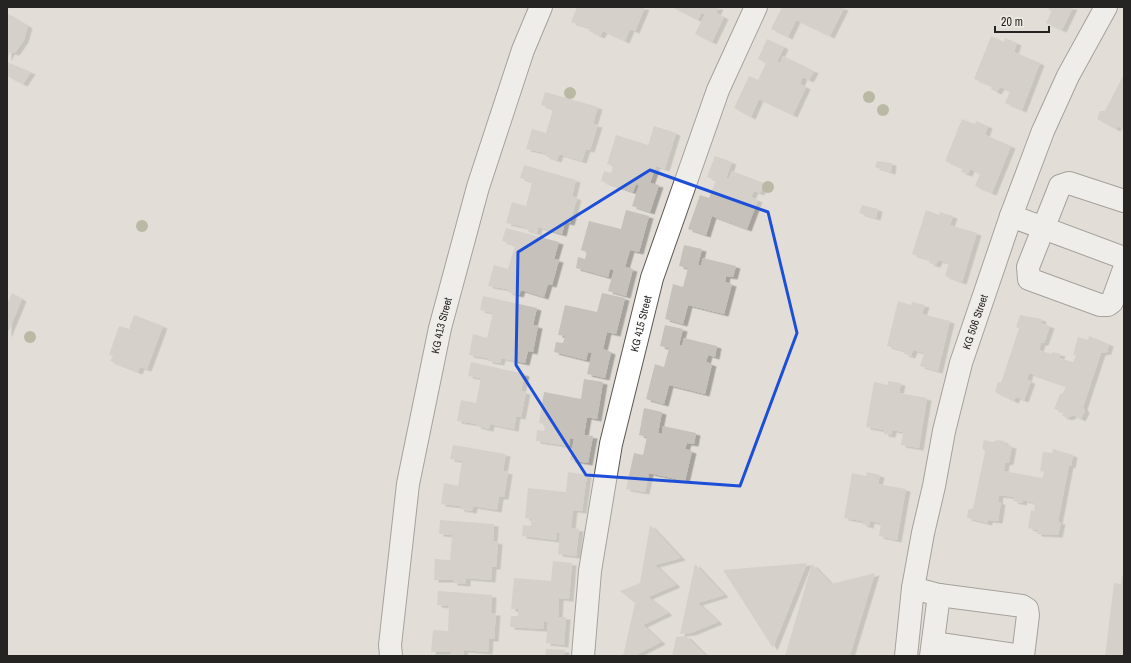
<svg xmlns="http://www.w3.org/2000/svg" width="1131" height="663" font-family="'Archivo Narrow',sans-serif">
<defs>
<filter id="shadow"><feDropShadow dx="4.5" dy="2.5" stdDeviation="0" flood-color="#0004"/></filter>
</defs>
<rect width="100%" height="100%" fill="#e2ded7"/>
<path fill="#c6c1bb" filter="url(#shadow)" d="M577,7L593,8L645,7L635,31L630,29L625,41L603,31L600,36L589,31L590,28L571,22Z
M672,7H719L716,13L724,17L712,42L695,34L705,14L701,13L698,20Z
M782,7H841L844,8L830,36L796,20L788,37L771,29Z
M1044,7H1073L1062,30L1046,23L1052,10Z
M7,13L28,26L24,40L15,53L10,52L7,59Z
M991,36L1004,42L1005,38L1017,43L1014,52L1040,63L1022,110L1005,103L1010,91L1000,87L997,92L991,89L992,86L974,79Z
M767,39L784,47L777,62L780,63L783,56L814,71L809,80L803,77L800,84L806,87L793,115L759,99L751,117L734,108L749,76L758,80L766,63L758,59Z
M7,62L31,72L23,84L7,76Z
M1124,74V130L1117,126L1116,129L1097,119L1100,111H1105Z
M545,92L598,107L593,124L598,125L590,150L586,149L582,161L559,154L557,160L545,156L546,153L526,149L532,129L546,133L553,109L541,105Z
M962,119L975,124L976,121L988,126L985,135L1011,146L992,193L975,186L980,174L970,169L968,174L961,172L962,168L945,161Z
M654,126L676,133L665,169L656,166L650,183L659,185L650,212L632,206L639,185L636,184L633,192L601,181L604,171L611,173L613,166L607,164L616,135L648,145Z
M715,156L732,162L726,178L729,179L732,171L764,183L760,193L754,191L751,197L758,200L747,229L712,216L706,235L688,229L700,195L709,198L716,180L707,177Z
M877,161L892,163L891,172L875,167Z
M524,165L576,180L572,196L577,198L570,223L565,222L562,234L538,227L537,233L524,229L525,227L506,223L512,202L526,206L532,182L520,178Z
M862,205L878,209L876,218L859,213Z
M626,210L649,216L639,252L630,250L625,267L633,269L626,296L608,291L614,270L610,269L608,277L576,268L578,257L585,259L587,252L581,250L589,221L621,229Z
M926,210L939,215L940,212L953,216L950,225L977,233L962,282L945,276L949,263L938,260L936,265L929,263L930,260L912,254Z
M506,228L559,242L554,259L559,260L552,285L548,284L544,297L521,290L519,295L507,292L508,289L488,286L494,265L508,269L515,245L502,241Z
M684,245L702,249L698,265L701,266L703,258L736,266L733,277L726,276L725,282L732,284L724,314L688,305L683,324L665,319L673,284L683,287L688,268L679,266Z
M12,293L22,299L7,335V304Z
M602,293L625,298L616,334L607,332L603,349L611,352L605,378L587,374L592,353L588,352L586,360L554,352L556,342L563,343L565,336L558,335L565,305L597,312Z
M483,296L537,308L533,325L538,326L533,352L528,351L525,363L501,358L500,363L488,361V358L469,355L473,334L487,338L493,313L480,310Z
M898,301L911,305L912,302L925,305L922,314L950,321L938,371L920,366L924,353L913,350L911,356L904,354L905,351L887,346Z
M134,315L163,326L147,369L140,367L138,372L110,361L113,356L109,355L119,326L129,329Z
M1020,315L1042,319L1041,323L1050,326L1044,343H1041L1039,350L1051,354L1052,352L1061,354L1059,358L1073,362L1076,356L1073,355L1078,337L1088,340L1089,336L1109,344L1107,352L1101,353L1083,407L1085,411L1081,419L1073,415L1068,418L1062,416L1063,412L1054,409L1060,394L1063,393L1066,386L1029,373L1027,380L1031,381L1024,400L1016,397L1014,401L995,392L998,382L1001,383L1019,328L1016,327Z
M665,325L683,329L679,345L682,346L684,338L717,346L715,357L708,355L706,362L712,364L705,394L669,385L664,404L646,399L655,364L664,367L669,348L660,346Z
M471,362L525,374L521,391L526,392L521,417L516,416L514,429L490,424L489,429L476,426L477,424L457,421L461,400L476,403L481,378L468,376Z
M584,379L603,382L597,419L587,417L584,435L593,436L588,463L570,460L574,439L570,438L569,446L536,441L537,430L544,431L545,424L539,423L544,392L581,399Z
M888,381L901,383L899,393L927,398L919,448L901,445L903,432L892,430L891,435L884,434V430L866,427L874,382L888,385Z
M644,408L662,412L658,433L662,434L663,426L696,433L694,444L687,443L685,449L692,451L685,481L649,473L645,492L626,489L634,453L643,455L647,437L639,435Z
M984,440L993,442L997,440L1004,441L1003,444L1012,446L1009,462L1005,463L1004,471L1042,478L1044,472L1040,471L1043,452L1052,453L1053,449L1073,455L1071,466L1069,465L1058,522H1061L1058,535L1037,534V530L1028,528L1031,510L1034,511L1035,503L1023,500L1022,503L1013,501L1014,497L999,495L998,502H1001L998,521L988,520V523L967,518L968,510L973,508L985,452L982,448Z
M453,445L506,454L503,471L508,472L504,497H499L497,510L473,506L472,511L460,509V506L441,504L444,483L458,486L462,461L450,459Z
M568,472L587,475L582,511L573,510L571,528L579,529L576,556L558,554L560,533L557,532L556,540L522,536L523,525L531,526V519L525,518L528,488L566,492Z
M867,472L880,475L878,484L906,489L897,540L879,536L881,523L870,521L869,526L862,524V521L844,518L852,473L866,476Z
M440,520L494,524L493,541L498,542L496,567H492L491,580L466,578V584L453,583V580H434L435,559L450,560L452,535L439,534Z
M650,525L681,558L655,565L676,585L648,597L668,613L643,625L661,642L636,655L637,656H623L635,603L620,591L640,583Z
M553,561L572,563L569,599L559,598L558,617H566L564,645L546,643L548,622L544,621L543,629L510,627L511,616H518V609H511L514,578L551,581Z
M807,563L773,648L723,570Z
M695,564L724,595L698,603L718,622L691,633L680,634Z
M812,564L831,584L875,573L850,655L852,656H785Z
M1122,575H1124V656H1105L1114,583L1121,584Z
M438,591L492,595L491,613H496L494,639H489L488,652L464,650L463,655L451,654V652H431L433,630L448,631L449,606L437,605Z
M686,636L706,656H672L676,637Z
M546,649L565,650L564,656H545Z"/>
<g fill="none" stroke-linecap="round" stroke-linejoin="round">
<g stroke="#5b5752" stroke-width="24">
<g id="minor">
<path d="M1124,201L1069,183L1060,186L1028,267L1029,279L1100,305H1108L1112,302L1124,269"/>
<path d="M1011,216L1124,258"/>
<path d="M913,588L939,595L1022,606L1027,609L1028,615L1023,656"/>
<path d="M933,643L1023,656"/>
<path id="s1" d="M391,656L390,645L408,484L440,328L478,187L523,50L541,7"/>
<path id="s2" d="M583,656L590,571L611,444L652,278L718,90L756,7"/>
<path id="s3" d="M906,656L913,588L923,533L934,486L944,431L961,363L1011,216L1043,131L1068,76L1106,7"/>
<path d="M931,656L939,595"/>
</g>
</g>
<use href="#minor" stroke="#fff" stroke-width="22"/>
</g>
<g fill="#8a8d67">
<circle cx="570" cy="93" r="6"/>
<circle cx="869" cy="97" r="6"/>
<circle cx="883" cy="110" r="6"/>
<circle cx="768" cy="187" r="6"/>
<circle cx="142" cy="226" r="6"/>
<circle cx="30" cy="337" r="6"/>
</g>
<path d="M0 0H1131V663H0ZM650,170L768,212L797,333L740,486L586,475L516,365L518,252Z" fill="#e2ded7" fill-opacity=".55" fill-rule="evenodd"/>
<path fill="none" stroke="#1d4ed8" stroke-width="3" stroke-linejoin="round" d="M650,170L768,212L797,333L740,486L586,475L516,365L518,252Z"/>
<g text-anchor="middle" stroke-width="3.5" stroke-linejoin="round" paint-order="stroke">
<g font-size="11" fill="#262422" stroke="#efebe4">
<text dy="4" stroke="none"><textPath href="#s3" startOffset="342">KG 506 Street</textPath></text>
<text dy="4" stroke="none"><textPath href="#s2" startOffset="338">KG 415 Street</textPath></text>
<text dy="4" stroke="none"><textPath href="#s1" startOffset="335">KG 413 Street</textPath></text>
</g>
</g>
<rect width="1131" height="663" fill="none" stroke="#262422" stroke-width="16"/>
<path d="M995 26v6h54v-6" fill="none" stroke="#262422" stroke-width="2"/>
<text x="1001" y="26" font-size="12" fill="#262422" stroke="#efebe4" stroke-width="3" paint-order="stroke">20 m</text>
</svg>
